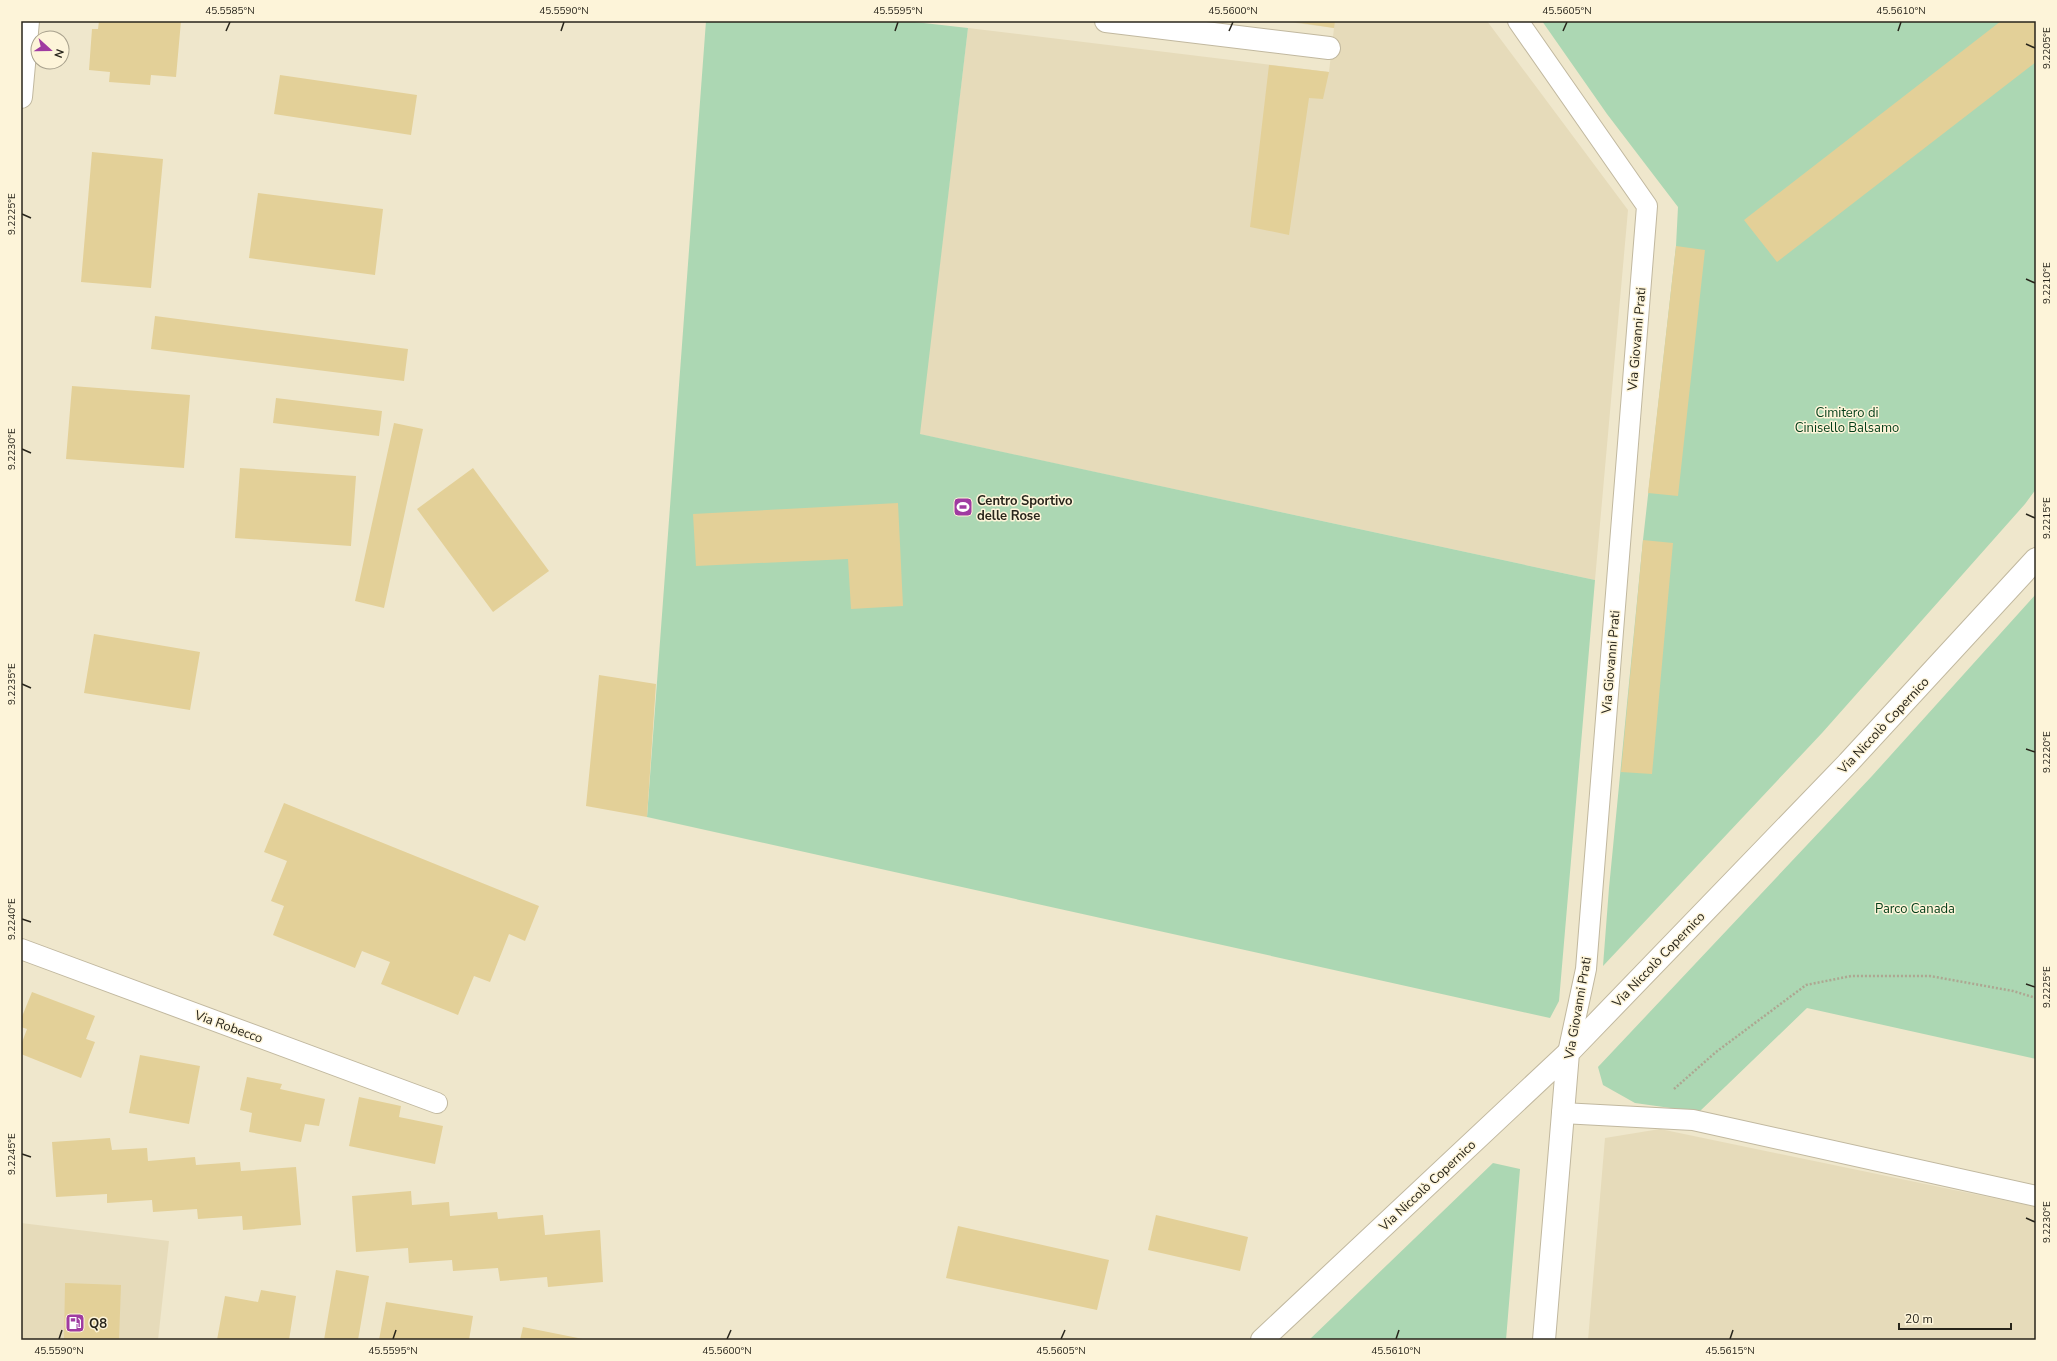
<svg xmlns="http://www.w3.org/2000/svg" width="2057" height="1361" font-family="'Nunito Sans',sans-serif">
<rect width="100%" height="100%" fill="#efe7cc"/>
<path fill="#e6dbba" d="M1280,21H1487L1628,210L1595,580L919,434L968,28L1329,72L1334,28Z
M1660,1129L2036,1207V1340H1588L1605,1138Z
M21,1223L169,1241L158,1340H21Z"/>
<path fill="#acd7b3" d="M706,21H906L968,28L920,434L1595,580L1559,1001L1550,1018L647,817Z
M1542,21H2036V489L2025,504L1822,733L1603,966L1609,888L1643,540L1676,246L1678,207L1607,114Z
M2036,594V1059L1807,1008L1699,1112L1635,1103L1603,1085L1598,1067L1872,776Z
M1493,1163L1520,1169L1506,1340H1309Z"/>
<path fill="#e3d098" d="M99,21H181L176,77L151,75L150,85L109,82L110,72L89,70L92,29H98Z
M1288,21H1335L1334,28Z
M2001,21H2036V62L1777,262L1744,220Z
M1269,65L1329,72L1323,99L1309,98L1289,235L1250,227Z
M280,75L417,95L411,135L274,114Z
M92,152L163,159L151,288L81,282Z
M258,193L383,209L375,275L249,258Z
M1676,246L1705,250L1678,496L1648,493Z
M155,316L408,349L404,381L151,349Z
M72,386L190,395L184,468L66,459Z
M276,398L382,411L379,436L273,423Z
M394,423L423,429L384,608L355,601Z
M240,468L356,476L351,546L235,538Z
M473,468L549,571L493,612L417,509Z
M898,503L903,606L851,609L848,559L696,566L693,514Z
M1643,540L1673,543L1652,774L1621,772Z
M94,634L200,652L190,710L84,693Z
M599,675L656,684L647,817L586,806Z
M284,803L539,906L525,941L509,934L490,982L474,976L458,1015L381,984L390,962L362,951L355,968L273,935L284,906L271,901L287,861L264,852Z
M32,992L95,1016L86,1039L95,1042L81,1078L21,1054V1045L27,1029L21,1027V1019Z
M140,1055L200,1066L189,1124L129,1113Z
M247,1077L282,1084L280,1089L325,1099L319,1126L305,1124L301,1142L249,1132L252,1113L240,1110Z
M359,1097L401,1106L399,1117L443,1126L435,1164L349,1146Z
M110,1138L112,1150L147,1148L148,1161L195,1157L196,1165L240,1162L241,1171L296,1167L301,1225L243,1230L242,1216L198,1219L197,1209L153,1212L152,1200L107,1203V1194L56,1197L52,1142Z
M411,1191L412,1205L449,1202L450,1216L497,1212L498,1219L543,1215L545,1235L600,1230L603,1282L548,1287L547,1277L500,1281L498,1268L453,1271L452,1260L409,1263L408,1248L356,1252L352,1196Z
M1156,1215L1248,1237L1240,1271L1148,1250Z
M958,1226L1109,1260L1097,1310L946,1278Z
M336,1270L369,1276L358,1340H324Z
M65,1283L121,1285L119,1340H64Z
M261,1290L296,1296L289,1340H217L225,1296L258,1302Z
M386,1302L473,1316L469,1340H379Z
M523,1327L583,1339V1340H520Z"/>
<g fill="none" stroke-linecap="round" stroke-linejoin="round">
<g stroke="#c1b89f" stroke-width="22">
<path id="service" d="M1518,21L1647,206L1586,969L1568,1053
M21,949L437,1103
M1562,1113L1693,1120L2036,1196"/>
</g>
<g stroke="#c1b89f" stroke-width="24">
<path id="minor" d="M1106,21L1329,48
M21,97L28,21
M1262,1340L1568,1053L1848,763L2036,559
M1544,1340L1568,1053"/>
</g>
<path stroke="#ada691" stroke-width="2.5" stroke-dasharray="2 2" stroke-linecap="butt" d="M1674,1089L1716,1052L1806,985L1851,976H1930L2013,991L2036,998"/>
<use href="#service" stroke="#fff" stroke-width="20"/>
<use href="#minor" stroke="#fff" stroke-width="22"/>
</g>
<path fill="none" stroke="#28251b" stroke-width="1.5" d="M226,31L230,22M561,31L564,22M895,31L898,22M1229,31L1233,22M1563,31L1567,22M1898,31L1901,22M2026,44L2035,48M22,214L31,218M2026,279L2035,283M22,449L31,453M2026,514L2035,518M22,684L31,688M2026,749L2035,752M22,919L31,922M2026,984L2035,987M22,1154L31,1157M2026,1218L2035,1222M59,1339L62,1330M393,1339L396,1330M727,1339L731,1330M1061,1339L1065,1330M1396,1339L1399,1330M1730,1339L1733,1330"/>
<defs>
<g id="stadium-square" transform="scale(1)"><rect x="-9" y="-9" width="18" height="18" rx="4" fill="#9f3ba1" stroke="#fdf4d9"/><path d="M0-5a6.5 5 0 1 0 0 10a6.5 5 0 1 0 0-10ZM-3.5-1.8h7v3.6h-7Z" fill="#fff"/></g>
<g id="fuel-square" transform="scale(1)"><rect x="-9" y="-9" width="18" height="18" rx="4" fill="#9f3ba1" stroke="#fdf4d9"/><path d="M-5.5-6h7V0h2V4h1.3V-2.5L3-4.5l.8-.8L6-3V5H2.5V1h-1V6h-7ZM-4.2-4.7v3.2H.2V-4.7Z" fill="#fff"/></g>
</defs>
<g fill-rule="evenodd">
<use href="#stadium-square" x="963" y="507"/>
<use href="#fuel-square" x="75" y="1323"/>
</g>
<g text-anchor="middle" stroke-width="3" stroke-linejoin="round" paint-order="stroke">
<g font-size="13" fill="#28251b" stroke="#fdf4d9">
<text transform="translate(1636 339) rotate(-85)" y="5">Via Giovanni Prati</text>
<text transform="translate(1610 662) rotate(-85)" y="5">Via Giovanni Prati</text>
<text transform="translate(1883 725) rotate(-47)" y="5">Via Niccolò Copernico</text>
<text transform="translate(1658 959) rotate(-46)" y="5">Via Niccolò Copernico</text>
<text transform="translate(1577 1008) rotate(-80)" y="5">Via Giovanni Prati</text>
<text transform="translate(229 1026) rotate(20)" y="5">Via Robecco</text>
<text transform="translate(1427 1185) rotate(-43)" y="5">Via Niccolò Copernico</text>
</g>
<g font-size="13" fill="#013c17" stroke="#fdf4d9">
<text x="1847" y="417">Cimitero di<tspan x="1847" dy="15">Cinisello Balsamo</tspan></text>
<text x="1915" y="913">Parco Canada</text>
</g>
<g font-size="13" font-weight="bold" fill="#28251b" stroke="#fdf4d9" text-anchor="start">
<text x="977" y="505">Centro Sportivo<tspan x="977" dy="15">delle Rose</tspan></text>
<text x="89" y="1328">Q8</text>
</g>
</g>
<rect width="2057" height="1361" fill="none" stroke="#fdf4d9" stroke-width="44"/>
<g transform="translate(50 50) rotate(111)"><circle r="19" fill="#fdf4d9" stroke="#a8a18d"/>
<path d="M0-3L7 15L0 10L-7 15Z" fill="#9f3ba1"/>
<text y="-6" font-size="11" font-weight="bold" text-anchor="middle" fill="#28251b">N</text>
</g>
<path d="M1899 1323v6h112v-6" fill="none" stroke="#28251b" stroke-width="2"/>
<text x="1905" y="1323" font-size="12" fill="#28251b" stroke="#fdf4d9" stroke-width="3" paint-order="stroke">20 m</text>
<rect x="22" y="22" width="2013" height="1317" fill="none" stroke="#28251b" stroke-width="1.5"/>
<g font-size="10" text-anchor="middle" fill="#28251b">
<text x="230" y="14">45.5585°N</text>
<text x="564" y="14">45.5590°N</text>
<text x="898" y="14">45.5595°N</text>
<text x="1233" y="14">45.5600°N</text>
<text x="1567" y="14">45.5605°N</text>
<text x="1901" y="14">45.5610°N</text>
<text transform="translate(2046 48) rotate(-90)" y="4">9.2205°E</text>
<text transform="translate(11 214) rotate(-90)" y="4">9.2225°E</text>
<text transform="translate(2046 283) rotate(-90)" y="4">9.2210°E</text>
<text transform="translate(11 449) rotate(-90)" y="4">9.2230°E</text>
<text transform="translate(2046 518) rotate(-90)" y="4">9.2215°E</text>
<text transform="translate(11 684) rotate(-90)" y="4">9.2235°E</text>
<text transform="translate(2046 752) rotate(-90)" y="4">9.2220°E</text>
<text transform="translate(11 919) rotate(-90)" y="4">9.2240°E</text>
<text transform="translate(2046 987) rotate(-90)" y="4">9.2225°E</text>
<text transform="translate(11 1154) rotate(-90)" y="4">9.2245°E</text>
<text transform="translate(2046 1222) rotate(-90)" y="4">9.2230°E</text>
<text x="59" y="1354">45.5590°N</text>
<text x="393" y="1354">45.5595°N</text>
<text x="727" y="1354">45.5600°N</text>
<text x="1061" y="1354">45.5605°N</text>
<text x="1396" y="1354">45.5610°N</text>
<text x="1730" y="1354">45.5615°N</text>
</g>
</svg>
